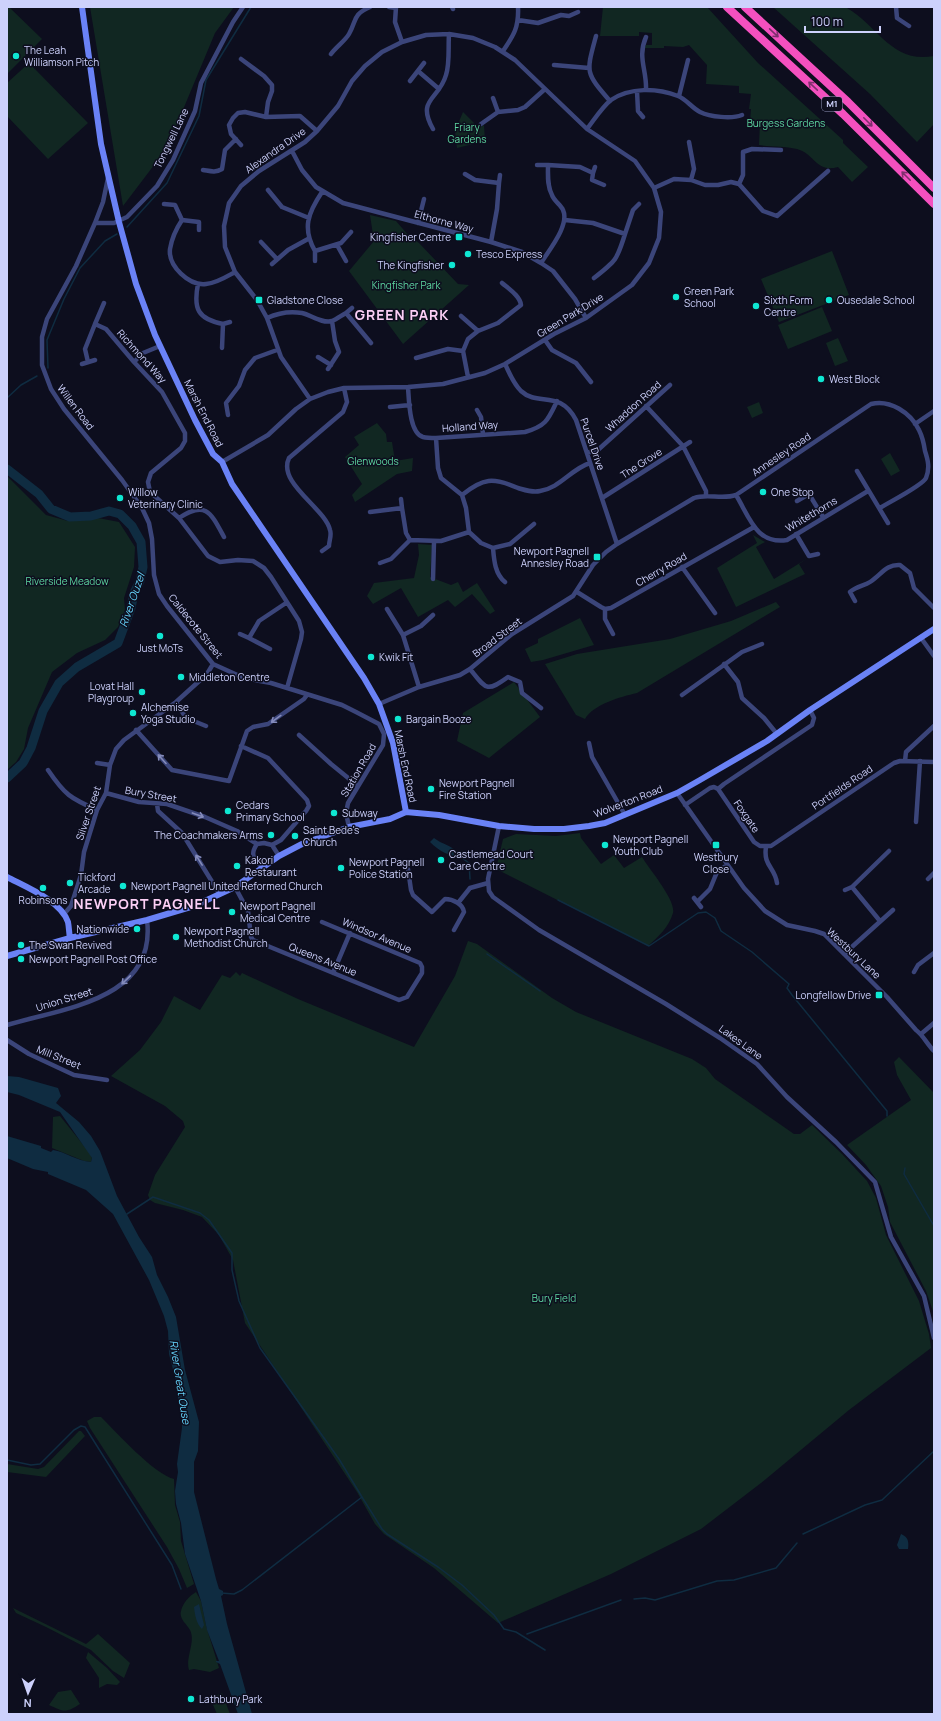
<svg xmlns="http://www.w3.org/2000/svg" width="941" height="1721" font-family="Manrope,sans-serif">
<rect width="100%" height="100%" fill="#0d0e1e"/>
<path fill="#112722" d="M7,7H9L42,39L7,74Z
M90,7H234L215,33L167,148L123,206Z
M603,7H707L758,63L843,140V143L868,167L852,182L838,167C816,173 815,154 797,149C785,146 771,147 759,145L760,123L750,122L751,109H749L751,94L739,93V86L706,84L707,65L689,45L683,47L664,46V48H644L646,45H652V33L639,32V36H600Z
M773,7C783,7 842,5 847,8C878,26 892,64 934,56V124L917,142L870,94Z
M29,63L88,123L48,159L7,116V83Z
M463,112L479,128L484,125L485,141L457,148L455,131Z
M370,215L396,221L409,236L419,243L458,284L469,285L403,344L349,271L374,241Z
M832,251L849,295L779,322L761,279Z
M822,307L832,331L788,349L778,325Z
M838,338L848,361L835,366L826,343Z
M759,402L763,413L752,418L747,407Z
M377,423L386,434L387,442H392L395,461L413,458L412,471L397,474L355,502L352,495L362,484L345,457L359,445L354,437Z
M890,453L900,471L891,476L881,459Z
M7,476L46,515L68,521L98,518L119,522L135,547L134,567L124,598L125,610L118,627L105,640L77,653L52,672L28,728L24,749L16,762L7,770Z
M753,535L765,542L756,547L774,579L808,558L799,564L805,574L736,607L717,568L757,543Z
M418,544L432,545L430,577L451,585L458,582L463,592L477,583L495,611L490,614L472,594L455,607L448,600L418,617L401,588L373,604L367,596L374,583L414,578L419,555Z
M776,602L780,607L637,693C620,697 594,704 585,719L576,715L545,664L577,654L670,639L731,621Z
M580,618L594,645L543,660L531,662L525,649L538,643V639Z
M514,682L540,717L489,758L457,741L463,713Z
M580,833L581,838L601,864L614,855L624,868L642,857C649,869 676,900 673,913C669,927 658,937 648,946L496,869L503,839L516,834L556,836Z
M468,941L477,944L552,998L576,1012L692,1059L706,1068L715,1079L794,1134H800L812,1125L842,1154L867,1181L876,1198L886,1235L919,1301L929,1334L931,1348L849,1410L761,1483L701,1529L611,1574L498,1623L434,1568L384,1534L375,1524L357,1492L245,1323L233,1260L219,1235L202,1217L183,1210L155,1203L150,1200L148,1195L155,1175L185,1127L183,1121L165,1106L111,1076L140,1050L161,1022L174,996L200,1010L222,975L230,978L236,972L240,976L242,973L298,999L414,1047L455,976Z
M899,1057L934,1093V1314L926,1291L890,1222L888,1207L881,1186L866,1165L847,1145L911,1100L897,1075L894,1062Z
M60,1116L89,1152L92,1158L91,1162L84,1161L52,1148L53,1117Z
M94,1417H101C117,1433 154,1474 174,1479L175,1505L180,1522L181,1541L194,1584L187,1588L179,1569L167,1547L90,1428L87,1421Z
M79,1431H81L85,1436L46,1477L7,1472V1464L38,1469L44,1467Z
M196,1592L201,1601L207,1629L219,1668L210,1672L194,1669L189,1670C185,1658 196,1642 190,1630C186,1623 179,1619 181,1611C183,1603 189,1596 196,1592Z
M13,1608L86,1644L98,1634L130,1663L124,1678L113,1671L91,1650L46,1627L16,1613Z
M88,1652L107,1668L120,1682L117,1685L107,1684L99,1688V1678L86,1658Z
M71,1690L80,1704C66,1713 64,1712 49,1705L58,1692Z
M222,1693L230,1714H217L210,1698Z"/>
<path fill="#0f2c41" d="M434,838C446,847 451,843 462,858C448,855 440,852 430,842Z
M7,1076L19,1077L58,1088L61,1096L56,1103L79,1122L91,1136L100,1151L117,1196L139,1237L152,1257L157,1275L168,1297L176,1317L185,1370L199,1422L198,1451L194,1462V1492L216,1579L219,1589L223,1591V1595L221,1596L227,1624L252,1714H238L220,1664L216,1662V1661H219L207,1630L201,1601L185,1554L181,1523L176,1504L175,1491L178,1472L177,1464L182,1428V1419L177,1392V1385L169,1354L168,1331L164,1316L149,1280L113,1214L86,1190L48,1174V1172L33,1169L7,1158V1136L41,1146V1148L51,1152L53,1150C66,1152 77,1161 91,1162L92,1158L60,1112L19,1095L7,1092Z
M901,1534C908,1537 909,1541 908,1549H899L897,1545Z
M199,1604L204,1625L202,1629C196,1623 195,1615 194,1607Z"/>
<g fill="none" stroke-linecap="round" stroke-linejoin="round">
<path stroke="#0f2c41" stroke-width="1.5" d="M127,227L167,183L199,116L206,80L251,7
M48,368L47,340L64,299L80,268L105,241L117,234
M7,398L21,385L37,376
M462,858L469,863L470,879
M558,900L649,946L698,913L706,912L715,918L721,931L752,952L789,984L787,988L792,995L887,1111V1116
M487,954L540,991
M905,1168L904,1174L934,1226
M127,1214L153,1197L200,1213L209,1220L232,1253V1270L239,1301L260,1348L339,1459L362,1497
M7,1460L31,1465L40,1464L74,1430L81,1426L85,1427L172,1565L181,1589
M803,1534L865,1505L882,1500L934,1451
M221,1593L234,1594L242,1590L362,1497L382,1529L387,1534L438,1567L462,1585L494,1615L504,1629L516,1632L545,1650
M634,1599L645,1598L655,1600L717,1581L734,1580L776,1568L797,1543
M527,1634L621,1600"/>
<path stroke="#0f2c41" stroke-width="9" d="M7,469L39,494L51,509L70,517L91,516L109,511L120,514L132,526L141,542L143,567L140,581L134,593L131,608L118,643L77,667L59,683L43,711L31,748L23,763L7,778"/>
<path stroke="#3b457a" stroke-width="4.5" d="M389,7L396,8
M396,7L395,22L402,42
M452,7L453,9
M896,7L897,18L909,26
M518,20L538,23L561,15L569,16L578,12
M596,36C586,73 585,72 610,101
M503,51C514,35 519,27 518,7
M331,54C336,47 345,41 349,34C357,20 352,15 370,7
M241,59L264,76L272,85V91L268,102L266,117
M554,65L589,68
M418,71L439,89
M410,81L424,63
M646,90C647,70 637,57 646,37
M637,91L638,111L643,117
M679,96L688,60
M493,98L498,112
M481,124L498,112L518,110L525,107L545,89
M433,129C416,99 439,100 446,75C450,63 448,47 449,34
M587,129C594,120 602,107 611,100C630,87 657,88 678,96C686,99 692,108 700,112C710,117 732,119 742,115
M689,142L694,169L691,180
M241,145L231,134L229,125L233,118L238,113L245,112L266,117L300,116L317,131
M292,151L302,170L316,187L343,203L491,242L522,252L541,263L553,271L575,299L586,318
M537,165H548
M203,170C210,171 215,173 222,169L225,150L236,139
M593,173L595,167
M465,174L475,180L499,183L497,209L491,242
M108,178L103,202L95,223L76,266L47,319L42,337V365L51,389L64,409L122,480L142,508L149,523L152,539L154,575L159,594L167,606L213,664L244,678L271,683L342,705L356,712L379,724L384,734L383,745L348,803L346,813L349,827
M499,183L500,175
M739,184L743,175V152L752,149L781,150
M654,188L674,179L691,180L705,185H718L731,182L739,184L763,211L777,216L828,171
M268,190L282,207L309,218
M322,192C308,213 302,228 315,251L341,243L351,232
M164,204L175,205L182,220C176,229 172,237 170,249C168,266 189,286 206,284C217,283 226,277 235,272
M182,220L199,222V230
M565,220L593,223L625,234L633,210L639,204
M95,223H114L127,217L157,186L173,160L195,111L201,83L233,22L243,7
M418,223L424,199
M261,242L277,259
M337,245L346,261
M315,251V261
M541,263C549,250 570,225 563,210C561,205 554,201 552,195C547,186 548,175 548,165L580,167L593,173L592,180L604,185
M272,264L288,250L308,239
M594,278C616,261 617,260 625,234
M198,284C193,309 198,319 223,324L222,348
M346,313L352,308
M461,316L478,331
M267,318C278,313 290,311 302,313C311,315 322,324 332,321C337,319 342,315 346,313L371,343
M95,324L104,303
M223,324L230,322
M545,340L552,350L576,363L591,382
M318,357L331,365
M416,358L448,349L463,351
M88,362L85,349L95,324L106,329L134,362L162,392L185,433V441L181,448L151,473L148,482L150,492L179,518L208,556L220,562L238,560L253,561L264,568L271,577L299,621L302,632L301,639L287,688
M134,362L143,353L160,346
M82,364L95,360
M505,364C510,374 513,383 521,391C538,407 560,389 576,420L617,544
M328,369L339,352L335,341L332,321
M468,377L463,351L468,339L478,331L498,323L521,305C520,296 509,289 502,283
M408,387C409,399 409,433 423,437C427,438 432,438 436,438L525,432C546,426 548,420 557,401
M646,406L683,446L706,491V495
M390,407L410,405
M477,410L481,417L483,434
M228,415L226,403L239,386L245,370L255,358L277,350
M915,424L934,411
M436,438L438,468L441,478L462,495L466,508L469,532L481,543L493,548L510,544L534,524
M587,453L599,449L670,385
M222,462L268,435L296,409L310,399L328,392L344,388L408,387L443,384L485,373L505,364L554,334L586,318L632,285L649,263L659,238L661,212L654,188L635,161L587,129L515,60L495,47L473,38L449,34L426,35L402,42L382,52L365,66L352,81L338,106L317,131L305,142L259,171L241,186L229,203L224,226L225,247L235,272L257,300L267,318L281,357L310,399
M857,471L888,523
M462,495C483,478 493,477 518,488C525,490 532,493 540,491C560,488 571,469 590,463
M736,495C749,516 756,545 787,540L868,491
M602,498L690,442
M401,499L402,508
M797,501L809,494L823,517
M370,512L402,508L406,533L410,540L441,541L469,532
M179,518C206,500 211,513 224,537
M796,534L809,556L818,554
M493,548C494,560 495,574 505,582
M322,551L329,546C329,541 332,535 330,530C325,508 277,483 289,458L343,412L347,402L344,388
M380,563L391,559L410,540
M682,567L715,613
M433,579L434,542
M577,592L601,607L605,609L611,608L754,527
M855,601L850,592C857,586 864,586 870,582C881,575 886,564 900,565L910,573L914,588L934,608
M387,609L403,635L419,687
M605,609V619L613,634
M240,634L249,638
M403,635L421,626L433,615
M921,638L934,656
M270,649L249,638L259,621L286,603
M724,664L738,682L742,698L764,718L777,734
M470,669C486,689 486,693 508,677L520,682L522,693L541,708
M682,695L742,652L762,644
M176,702L186,718L206,726
M379,704L419,687L460,675L470,669L512,634L573,596L593,565L606,552L617,544L694,498C708,493 721,500 736,495L871,404C890,399 911,413 919,430C922,436 924,444 925,451C928,460 930,468 926,478C922,486 889,502 880,508
M136,730L172,770L229,781L247,731L253,727L268,724L304,699L307,695
M299,735L331,764L358,786
M589,743L592,757L625,815
M241,746L268,758L307,800L309,806L306,811L281,840L272,845
M905,761L906,752L934,726
M97,763L110,765
M48,770C65,795 70,798 97,810
M718,789L724,784L812,725L814,718L810,710
M106,793L139,802L167,804L205,817L237,831L257,844L264,843L272,845L279,856
M677,793L744,888L765,911L787,925L815,931L824,934L887,997L916,1030C923,1035 927,1044 934,1051
M157,804L158,811L182,833L219,893
M685,805L710,788L714,787L718,789L754,842L760,846H771L894,763L900,761L934,762
M916,822L920,761
M499,826L488,879L489,891L493,897L539,930L666,1004L720,1038L757,1064L787,1097L836,1142L875,1182L891,1237L924,1296L934,1338
M257,844C249,856 255,858 262,868
M766,847C763,866 775,867 777,883
M408,869L411,890L413,895L432,912L445,899C453,899 463,904 464,912L454,930
M928,879L934,873
M235,887L248,911L251,937L253,940L399,1000L407,997L422,973V967L420,963L322,922
M852,887L880,921
M845,890L852,887L889,851
M694,898L701,907
M697,902L710,889L717,872L727,865
M458,903L470,888L488,883
M64,914L71,906L81,875L84,852L97,810L106,793L110,765L116,749L124,740L176,702L207,674L213,664
M844,954L893,910
M914,972L918,965L934,953
M333,973L350,933
M7,1025C63,1008 157,1000 147,920
M921,1034L934,1023
M7,1040L29,1054L74,1075L107,1080"/>
<path stroke="#6a82f6" stroke-width="6" d="M82,7L101,144L119,222L136,284L155,335L195,420L213,454L222,462L232,484L364,678L379,704L393,743L406,812
M7,877C26,887 61,901 68,922C69,927 69,933 70,938
M7,956L70,938L147,920L194,906L235,887L279,856L302,844L349,827L390,819L406,812L439,815L499,826L534,829H564L589,826L605,823L677,793L700,780L767,741L810,710L934,629"/>
<path stroke="#f450bf" stroke-width="8" d="M727,7L843,114L934,204
M745,7L848,102L934,188"/>
</g>
<defs><path id="oneway-shaft" d="M-6 0H5M1.5-3L5.5 0L1.5 3" fill="none" stroke-width="1.6" stroke-linecap="round" stroke-linejoin="round"/></defs>
<g stroke="#802f6e">
<use href="#oneway-shaft" transform="translate(774 33) rotate(43)"/>
<use href="#oneway-shaft" transform="translate(813 86) rotate(-137)"/>
<use href="#oneway-shaft" transform="translate(868 122) rotate(45)"/>
<use href="#oneway-shaft" transform="translate(906 176) rotate(-135)"/>
</g>
<g stroke="#848bbb">
<use href="#oneway-shaft" transform="translate(276 719) rotate(144)"/>
<use href="#oneway-shaft" transform="translate(162 759) rotate(-132)"/>
<use href="#oneway-shaft" transform="translate(198 815) rotate(20)"/>
<use href="#oneway-shaft" transform="translate(199 860) rotate(-122)"/>
<use href="#oneway-shaft" transform="translate(126 980) rotate(136)"/>
</g>
<g fill="#0ee7d2" stroke="#0d0e1e" stroke-width="1.5">
<circle cx="16" cy="56" r="4"/>
<rect x="455" y="233" width="8" height="8" rx="2"/>
<circle cx="468" cy="254" r="4"/>
<circle cx="452" cy="265" r="4"/>
<circle cx="676" cy="297" r="4"/>
<rect x="255" y="296" width="8" height="8" rx="2"/>
<circle cx="829" cy="300" r="4"/>
<circle cx="756" cy="306" r="4"/>
<circle cx="821" cy="379" r="4"/>
<circle cx="763" cy="492" r="4"/>
<circle cx="120" cy="498" r="4"/>
<rect x="593" y="553" width="8" height="8" rx="2"/>
<circle cx="160" cy="636" r="4"/>
<circle cx="371" cy="657" r="4"/>
<circle cx="181" cy="677" r="4"/>
<circle cx="142" cy="692" r="4"/>
<circle cx="133" cy="713" r="4"/>
<circle cx="398" cy="719" r="4"/>
<circle cx="431" cy="789" r="4"/>
<circle cx="228" cy="811" r="4"/>
<circle cx="334" cy="813" r="4"/>
<circle cx="271" cy="835" r="4"/>
<circle cx="295" cy="836" r="4"/>
<circle cx="605" cy="845" r="4"/>
<rect x="712" y="841" width="8" height="8" rx="2"/>
<circle cx="441" cy="860" r="4"/>
<circle cx="237" cy="866" r="4"/>
<circle cx="341" cy="868" r="4"/>
<circle cx="70" cy="883" r="4"/>
<circle cx="123" cy="886" r="4"/>
<circle cx="43" cy="888" r="4"/>
<circle cx="232" cy="912" r="4"/>
<circle cx="137" cy="929" r="4"/>
<circle cx="176" cy="937" r="4"/>
<circle cx="21" cy="945" r="4"/>
<circle cx="21" cy="959" r="4"/>
<rect x="875" y="991" width="8" height="8" rx="2"/>
<circle cx="191" cy="1699" r="4"/>
</g>
<g text-anchor="middle" stroke-width="3" stroke-linejoin="round" paint-order="stroke">
<rect fill="#0d0e1e" stroke="#9396b9" stroke-width="1" x="822" y="97" width="20" height="14" rx="3"/>
<g font-size="9" font-weight="bold" fill="#cdd1fc">
<text x="832" y="107">M1</text>
</g>
<g font-size="10" fill="#cdd1fc" stroke="#0d0e1e" text-anchor="start">
<text x="24" y="54">The Leah<tspan x="24" dy="12">Williamson Pitch</tspan></text>
<text x="451" y="241" text-anchor="end">Kingfisher Centre</text>
<text x="476" y="258">Tesco Express</text>
<text x="444" y="269" text-anchor="end">The Kingfisher</text>
<text x="684" y="295">Green Park<tspan x="684" dy="12">School</tspan></text>
<text x="267" y="304">Gladstone Close</text>
<text x="764" y="304">Sixth Form<tspan x="764" dy="12">Centre</tspan></text>
<text x="837" y="304">Ousedale School</text>
<text x="829" y="383">West Block</text>
<text x="128" y="496">Willow<tspan x="128" dy="12">Veterinary Clinic</tspan></text>
<text x="771" y="496">One Stop</text>
<text x="589" y="555" text-anchor="end">Newport Pagnell<tspan x="589" dy="12">Annesley Road</tspan></text>
<text x="160" y="652" text-anchor="middle">Just MoTs</text>
<text x="379" y="661">Kwik Fit</text>
<text x="189" y="681">Middleton Centre</text>
<text x="134" y="690" text-anchor="end">Lovat Hall<tspan x="134" dy="12">Playgroup</tspan></text>
<text x="141" y="711">Alchemise<tspan x="141" dy="12">Yoga Studio</tspan></text>
<text x="406" y="723">Bargain Booze</text>
<text x="439" y="787">Newport Pagnell<tspan x="439" dy="12">Fire Station</tspan></text>
<text x="236" y="809">Cedars<tspan x="236" dy="12">Primary School</tspan></text>
<text x="342" y="817">Subway</text>
<text x="303" y="834">Saint Bede's<tspan x="303" dy="12">Church</tspan></text>
<text x="263" y="839" text-anchor="end">The Coachmakers Arms</text>
<text x="613" y="843">Newport Pagnell<tspan x="613" dy="12">Youth Club</tspan></text>
<text x="449" y="858">Castlemead Court<tspan x="449" dy="12">Care Centre</tspan></text>
<text x="716" y="861" text-anchor="middle">Westbury<tspan x="716" dy="12">Close</tspan></text>
<text x="245" y="864">Kakori<tspan x="245" dy="12">Restaurant</tspan></text>
<text x="349" y="866">Newport Pagnell<tspan x="349" dy="12">Police Station</tspan></text>
<text x="78" y="881">Tickford<tspan x="78" dy="12">Arcade</tspan></text>
<text x="131" y="890">Newport Pagnell United Reformed Church</text>
<text x="43" y="904" text-anchor="middle">Robinsons</text>
<text x="240" y="910">Newport Pagnell<tspan x="240" dy="12">Medical Centre</tspan></text>
<text x="129" y="933" text-anchor="end">Nationwide</text>
<text x="184" y="935">Newport Pagnell<tspan x="184" dy="12">Methodist Church</tspan></text>
<text x="29" y="949">The Swan Revived</text>
<text x="29" y="963">Newport Pagnell Post Office</text>
<text x="871" y="999" text-anchor="end">Longfellow Drive</text>
<text x="199" y="1703">Lathbury Park</text>
</g>
<g font-size="10" fill="#5ed7a1" stroke="#0d0e1e">
<text x="786" y="127">Burgess Gardens</text>
<text x="467" y="131">Friary<tspan x="467" dy="12">Gardens</tspan></text>
<text x="406" y="289">Kingfisher Park</text>
<text x="373" y="465">Glenwoods</text>
<text x="67" y="585">Riverside Meadow</text>
<text x="554" y="1302">Bury Field</text>
</g>
<g font-size="10" fill="#cdd1fc" stroke="#0d0e1e">
<text transform="translate(171 138) rotate(-64)" y="4">Tongwell Lane</text>
<text transform="translate(275 150) rotate(-35)" y="4">Alexandra Drive</text>
<text transform="translate(444 221) rotate(15)" y="4">Elthorne Way</text>
<text transform="translate(570 315) rotate(-31)" y="4">Green Park Drive</text>
<text transform="translate(142 356) rotate(48)" y="4">Richmond Way</text>
<text transform="translate(633 406) rotate(-42)" y="4">Whaddon Road</text>
<text transform="translate(76 407) rotate(53)" y="4">Willen Road</text>
<text transform="translate(204 413) rotate(63)" y="4">Marsh End Road</text>
<text transform="translate(470 426) rotate(-4)" y="4">Holland Way</text>
<text transform="translate(593 444) rotate(71)" y="4">Purcel Drive</text>
<text transform="translate(781 454) rotate(-34)" y="4">Annesley Road</text>
<text transform="translate(641 463) rotate(-33)" y="4">The Grove</text>
<text transform="translate(811 514) rotate(-31)" y="4">Whitethorns</text>
<text transform="translate(661 569) rotate(-30)" y="4">Cherry Road</text>
<text transform="translate(196 626) rotate(51)" y="4">Caldecote Street</text>
<text transform="translate(497 637) rotate(-37)" y="4">Broad Street</text>
<text transform="translate(406 766) rotate(78)" y="4">Marsh End Road</text>
<text transform="translate(358 770) rotate(-60)" y="4">Station Road</text>
<text transform="translate(842 787) rotate(-34)" y="4">Portfields Road</text>
<text transform="translate(151 794) rotate(10)" y="4">Bury Street</text>
<text transform="translate(628 801) rotate(-21)" y="4">Wolverton Road</text>
<text transform="translate(88 813) rotate(-71)" y="4">Silver Street</text>
<text transform="translate(747 816) rotate(56)" y="4">Foxgate</text>
<text transform="translate(377 935) rotate(23)" y="4">Windsor Avenue</text>
<text transform="translate(854 953) rotate(43)" y="4">Westbury Lane</text>
<text transform="translate(323 959) rotate(22)" y="4">Queens Avenue</text>
<text transform="translate(64 999) rotate(-17)" y="4">Union Street</text>
<text transform="translate(741 1042) rotate(36)" y="4">Lakes Lane</text>
<text transform="translate(59 1057) rotate(22)" y="4">Mill Street</text>
</g>
<g font-size="11" font-style="italic" fill="#62cef5" stroke="#0d0e1e">
<text transform="translate(132 600) rotate(-71)" y="4">River Ouzel</text>
<text transform="translate(180 1382) rotate(81)" y="4">River Great Ouse</text>
</g>
<g font-size="14" font-weight="bold" letter-spacing="1" fill="#fccff5" stroke="#0d0e1e">
<text x="402" y="320">GREEN PARK</text>
<text x="147" y="909">NEWPORT PAGNELL</text>
</g>
</g>
<rect width="941" height="1721" fill="none" stroke="#cdd1fc" stroke-width="16"/>
<g transform="translate(28 1693) rotate(182)" stroke="#0d0e1e" stroke-width="3" paint-order="stroke">
<path d="M0-3L7 15L0 10L-7 15Z" fill="#cdd1fc"/>
<text y="-6" font-size="11" font-weight="bold" text-anchor="middle" fill="#cdd1fc">N</text>
</g>
<path d="M805 26v6h75v-6" fill="none" stroke="#cdd1fc" stroke-width="2"/>
<text x="811" y="26" font-size="12" fill="#cdd1fc" stroke="#0d0e1e" stroke-width="3" paint-order="stroke">100 m</text>
</svg>
